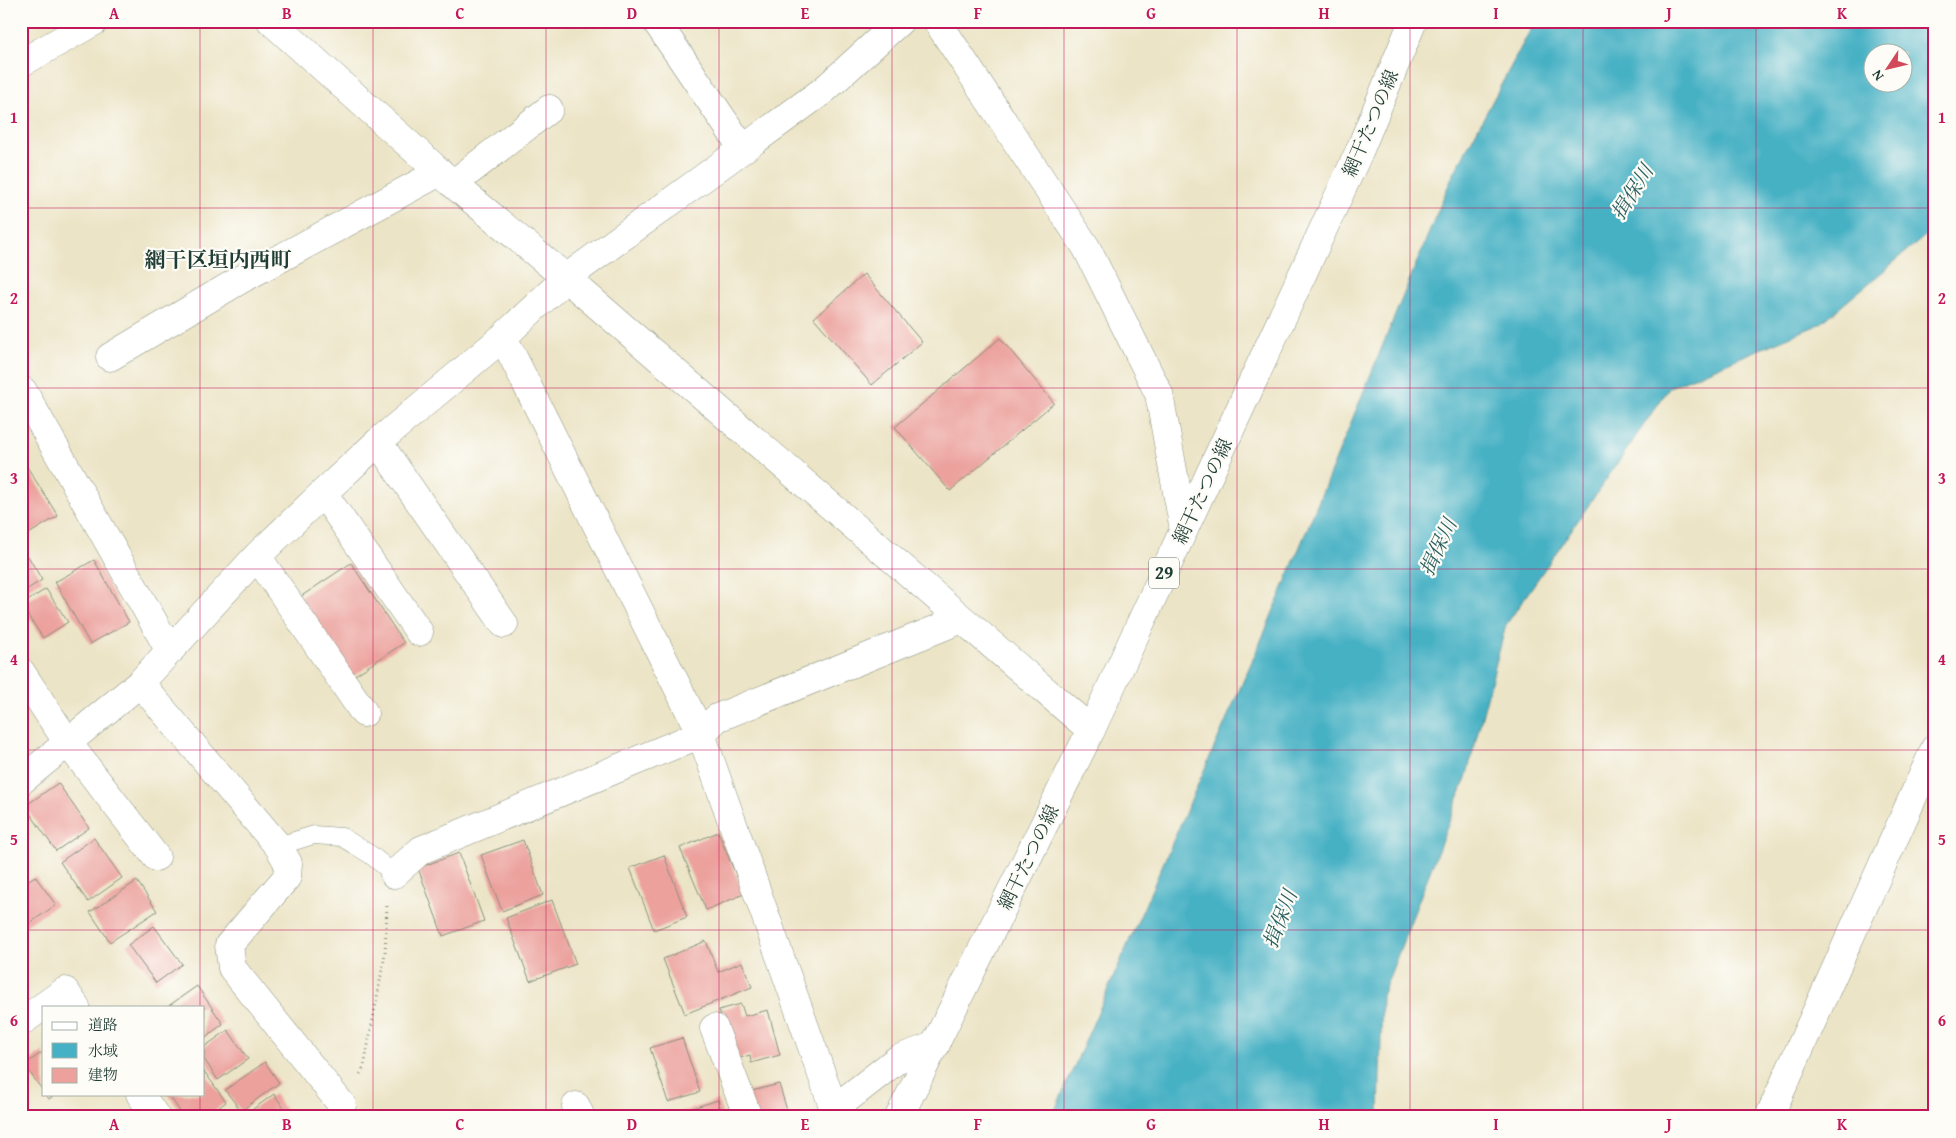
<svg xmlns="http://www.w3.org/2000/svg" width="1956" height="1138" font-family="'Gentium Book Plus','Noto Serif JP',serif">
<rect width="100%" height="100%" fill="#fdfcf7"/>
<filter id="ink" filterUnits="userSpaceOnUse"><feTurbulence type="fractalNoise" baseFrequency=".02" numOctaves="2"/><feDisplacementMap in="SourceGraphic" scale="10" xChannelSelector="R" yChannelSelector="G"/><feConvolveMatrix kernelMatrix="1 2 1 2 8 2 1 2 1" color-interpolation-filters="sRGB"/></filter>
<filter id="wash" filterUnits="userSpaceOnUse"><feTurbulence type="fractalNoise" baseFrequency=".0096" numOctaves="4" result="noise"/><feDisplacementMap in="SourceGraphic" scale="20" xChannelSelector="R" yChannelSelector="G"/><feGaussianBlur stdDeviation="1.12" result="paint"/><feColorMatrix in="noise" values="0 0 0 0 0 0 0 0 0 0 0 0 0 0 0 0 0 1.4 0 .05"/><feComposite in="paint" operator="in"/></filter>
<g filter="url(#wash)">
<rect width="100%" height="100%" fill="#ece4c6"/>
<path fill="#46b1c4" stroke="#32777c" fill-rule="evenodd" d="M1535,21H1935V228L1820,324L1670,387L1506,625L1466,778L1382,996L1379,1117H1052L1266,629L1451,179ZM1874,52H1904V82H1874Z"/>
<g id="blocks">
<path fill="#eca19d" d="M864,274L922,342L872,385L814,318Z
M1000,338L1054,403L950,491L895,427Z
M24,462L58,516L27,535L21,526V464Z
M28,556L42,580L21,593V560Z
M94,560L129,622L90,644L55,582Z
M351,563L404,643L352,677L300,597Z
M46,589L68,622L43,638L21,605Z
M58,783L89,828L56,851L25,806Z
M718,832L744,894L706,910L680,848Z
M94,838L122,878L88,902L60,862Z
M523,840L543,895L502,911L481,855Z
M459,853L484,921L443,936L418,868Z
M664,855L687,917L654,930L630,868Z
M35,876L56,905L21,929V885Z
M137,881L157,911L110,942L90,912Z
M552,900L576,964L530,981L506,918Z
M154,926L182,964L156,983L128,945Z
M706,941L718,972L742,962L752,987L685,1014L663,959Z
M197,986L223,1024L204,1038V1007H167Z
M741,1004L745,1016L768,1010L780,1055L751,1063L750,1055L733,1060L719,1010Z
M228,1030L248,1059L218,1080L204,1059V1047Z
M682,1038L700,1092L668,1102L650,1048Z
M44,1051V1092L24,1065Z
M265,1062L279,1083L241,1111L225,1090Z
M204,1071L226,1102L206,1117H184L168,1094H204Z
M779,1084L789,1117H751L744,1093Z
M45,1094H56L49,1099Z
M274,1094L290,1117H252L249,1112Z
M718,1100L723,1117H675L674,1114Z"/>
</g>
</g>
<g filter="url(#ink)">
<use href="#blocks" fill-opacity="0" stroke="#86907d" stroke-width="1"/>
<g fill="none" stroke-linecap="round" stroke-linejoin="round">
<g stroke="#86907d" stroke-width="19">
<path id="service" d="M278,846L314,835L342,837L371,855L394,874"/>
</g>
<g stroke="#86907d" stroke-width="29">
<path id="minor" d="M271,21L453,184L566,278L1091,730
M656,21L743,149
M21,63L95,21
M453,184L549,109
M503,337L701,734L834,1109
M110,357L240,280L440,172
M23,391L170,651
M378,442L504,624
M323,493L419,632
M257,556L364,713
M21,672L68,743L156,857
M140,683L278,846L288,863L287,877L229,945L232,968L342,1105
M21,781L140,683L257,556L323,493L378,442L503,337L566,278L824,90L900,21
M394,874L421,850L701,734L717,718L962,619
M21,1022L65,991L76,1007
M714,1028L748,1117
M140,1094L156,1117
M576,1106L581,1117
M830,1117L834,1109L898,1059L936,1045
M1769,1117L1935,748"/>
</g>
<g stroke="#86907d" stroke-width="29">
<path id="tertiary" d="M937,21L1086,247L1159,394L1184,530"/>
</g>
<g stroke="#86907d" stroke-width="29">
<path id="primary" d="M899,1117L1091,730L1359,152L1413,21"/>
</g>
<path stroke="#86907d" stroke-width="3" stroke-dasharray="1 4" stroke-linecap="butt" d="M360,1074L364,1067L385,954L387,904"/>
<use href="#service" stroke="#fff" stroke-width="18"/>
<use href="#minor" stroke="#fff" stroke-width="28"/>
<use href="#tertiary" stroke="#fff" stroke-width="28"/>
<use href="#primary" stroke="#fff" stroke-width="28"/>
</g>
</g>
<path fill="none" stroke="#c2185b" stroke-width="1" stroke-opacity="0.55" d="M200,21V1007M373,21V1117M546,21V1117M719,21V1117M892,21V1117M1064,21V1117M1237,21V1117M1410,21V1117M1583,21V1117M1756,21V1117M21,208H1935M21,388H1935M21,569H1935M21,750H1935M21,930H1935M200,1094V1117"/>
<g text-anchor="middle" stroke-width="4.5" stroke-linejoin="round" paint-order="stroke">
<rect fill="#fdfcf7" stroke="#62766e" stroke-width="1" x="1149" y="557.5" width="30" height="31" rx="4"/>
<g font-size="18" font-weight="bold" fill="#1f3d34">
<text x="1164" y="579">29</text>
</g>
<g font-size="19" fill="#1f3d34" stroke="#fdfcf7">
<text transform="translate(1370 123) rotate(-67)" y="7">網干たつの線</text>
<text transform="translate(1202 491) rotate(-65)" y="7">網干たつの線</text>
<text transform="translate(1028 857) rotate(-64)" y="7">網干たつの線</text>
</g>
<g font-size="20" font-style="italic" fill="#2b605f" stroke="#fdfcf7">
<text transform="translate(1632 192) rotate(-58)" y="7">揖保川</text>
<text transform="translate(1438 547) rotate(-65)" y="7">揖保川</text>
<text transform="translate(1280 919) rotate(-69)" y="7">揖保川</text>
</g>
<g font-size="21" font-weight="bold" fill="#1f3d34" stroke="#fdfcf7">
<text x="218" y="267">網干区垣内西町</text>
</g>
</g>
<rect width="1956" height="1138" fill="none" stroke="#fdfcf7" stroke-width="55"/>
<rect x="42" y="1006" width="162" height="90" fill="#fdfcf7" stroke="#a4b0a9"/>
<rect x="52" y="1022" width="25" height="8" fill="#ffffff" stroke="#a4b0a9"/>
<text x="88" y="1030" font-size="15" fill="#1f3d34">道路</text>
<rect x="52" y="1043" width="25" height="15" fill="#46b1c4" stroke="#a4b0a9"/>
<text x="88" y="1056" font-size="15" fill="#1f3d34">水域</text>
<rect x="52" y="1068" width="25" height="15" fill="#eca19d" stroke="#a4b0a9"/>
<text x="88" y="1080" font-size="15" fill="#1f3d34">建物</text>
<g transform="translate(1888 68) rotate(235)"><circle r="24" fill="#fdfcf7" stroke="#a4b0a9"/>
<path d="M0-4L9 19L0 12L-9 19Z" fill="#d1495b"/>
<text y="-8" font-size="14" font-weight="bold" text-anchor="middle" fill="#1f3d34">N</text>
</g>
<rect x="28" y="28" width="1900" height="1082" fill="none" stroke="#c2185b" stroke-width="2"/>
<g font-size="16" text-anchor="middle" font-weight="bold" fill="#c2185b">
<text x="114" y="19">A</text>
<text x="287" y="19">B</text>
<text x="460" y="19">C</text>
<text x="632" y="19">D</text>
<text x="805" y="19">E</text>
<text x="978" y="19">F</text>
<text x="1151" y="19">G</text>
<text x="1324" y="19">H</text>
<text x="1496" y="19">I</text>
<text x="1669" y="19">J</text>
<text x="1842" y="19">K</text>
<text x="14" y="123">1</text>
<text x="1942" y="123">1</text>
<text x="14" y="304">2</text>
<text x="1942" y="304">2</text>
<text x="14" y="484">3</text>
<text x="1942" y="484">3</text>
<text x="14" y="665">4</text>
<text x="1942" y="665">4</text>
<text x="14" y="845">5</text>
<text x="1942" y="845">5</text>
<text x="14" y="1026">6</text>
<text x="1942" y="1026">6</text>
<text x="114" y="1130">A</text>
<text x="287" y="1130">B</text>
<text x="460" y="1130">C</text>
<text x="632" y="1130">D</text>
<text x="805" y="1130">E</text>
<text x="978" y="1130">F</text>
<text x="1151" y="1130">G</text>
<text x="1324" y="1130">H</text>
<text x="1496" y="1130">I</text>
<text x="1669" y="1130">J</text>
<text x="1842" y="1130">K</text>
</g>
</svg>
